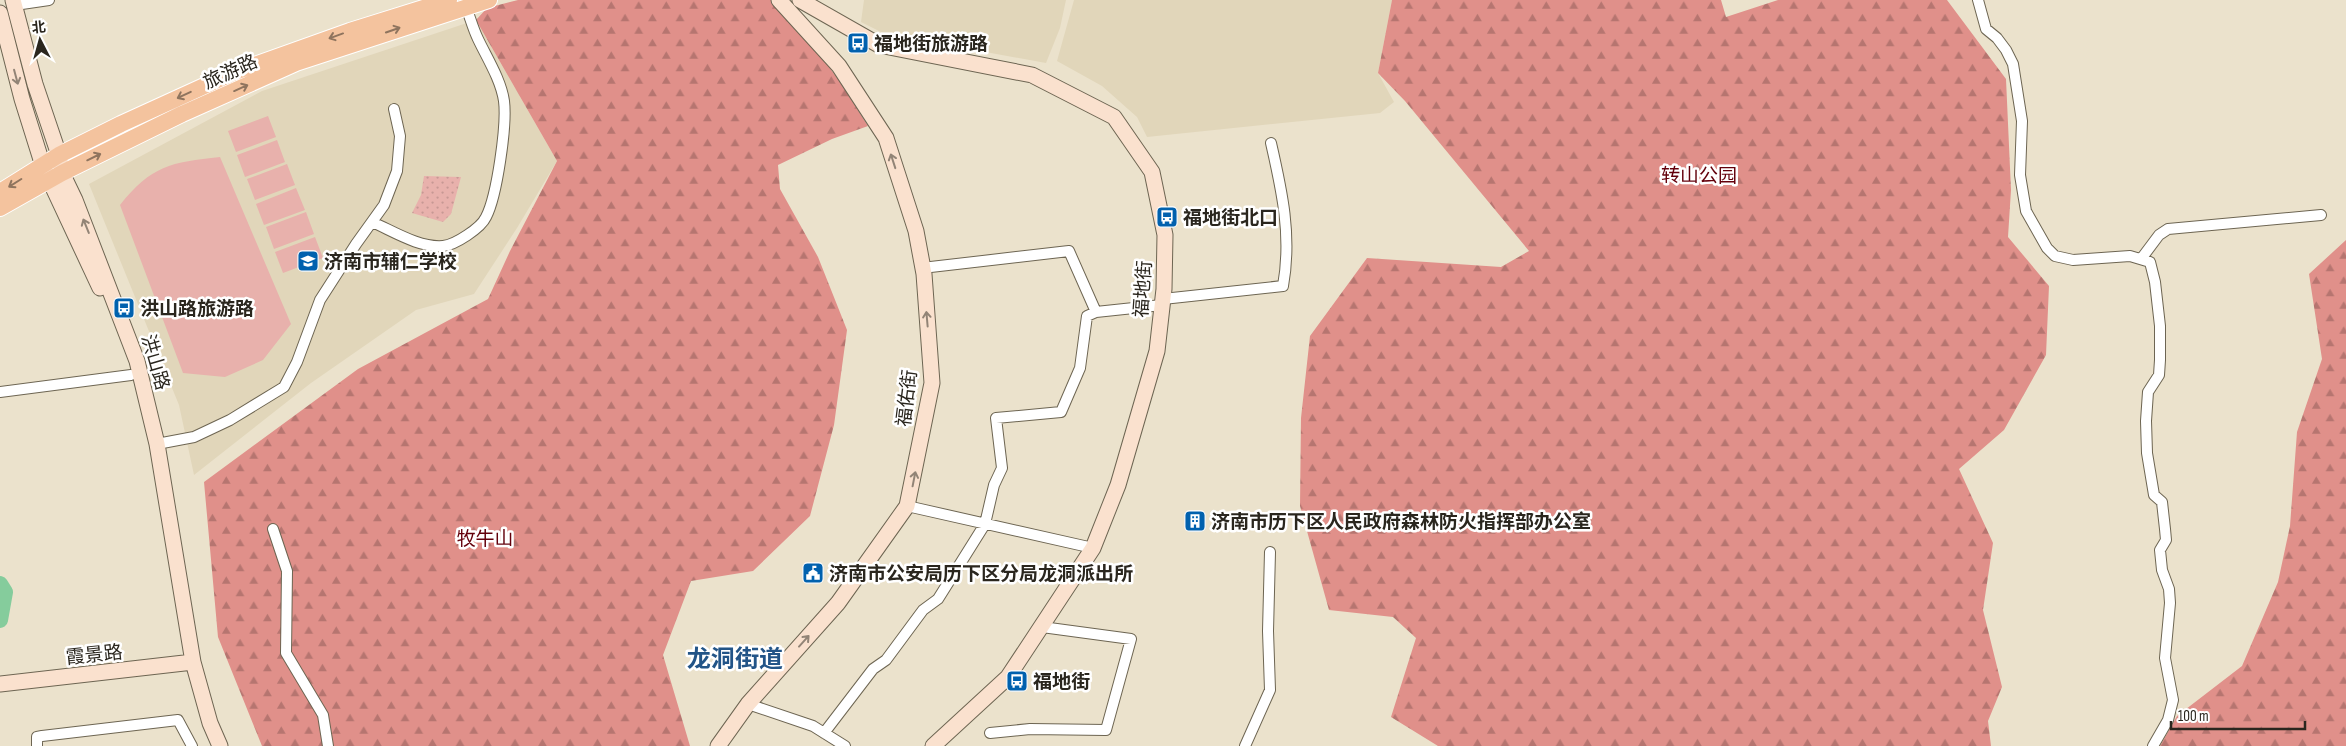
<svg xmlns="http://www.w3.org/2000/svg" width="2346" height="746" font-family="'Sofia Sans Condensed','Noto Sans SC',sans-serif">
<defs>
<pattern id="forest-firs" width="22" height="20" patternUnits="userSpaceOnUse" patternTransform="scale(1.25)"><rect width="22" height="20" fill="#e0908a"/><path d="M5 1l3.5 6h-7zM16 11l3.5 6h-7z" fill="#b67570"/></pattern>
<pattern id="park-dots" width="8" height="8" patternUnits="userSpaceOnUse" patternTransform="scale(1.25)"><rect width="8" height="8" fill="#e8b1ac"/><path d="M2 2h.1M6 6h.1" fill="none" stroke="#c79894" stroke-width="1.8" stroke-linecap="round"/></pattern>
</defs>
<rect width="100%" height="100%" fill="#ebe2cc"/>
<path fill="#e1d6ba" d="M864,0H1066L1060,28L1046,63L964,48L901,42L861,22Z
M1074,0H1392L1378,73L1394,102L1380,113L1147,137L1137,117L1102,86L1057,61Z
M476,20L557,161L517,228L474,294L416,310L311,383L194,475L179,405L89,184L262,91Z"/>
<path fill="url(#forest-firs)" d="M518,0H773L813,45L840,82L868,126L832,139L778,165L780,189L818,257L847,330L834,425L810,516L753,571L691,581L663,655L690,746H262L218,637L204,482L358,369L488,299L510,251L557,161L476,20L487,8Z
M1392,0H1721L1726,17L1778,0H1947L2006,79L2011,190L2008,237L2049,286L2046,355L2004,430L1959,469L1993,543L1983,610L2002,687L1988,721L1991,746H1438L1391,717L1416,638L1393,617L1329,610L1300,506L1301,418L1310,336L1367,258L1501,267L1529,251L1405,101L1378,73Z
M2346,240V746H2160L2177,716L2242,666L2278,582L2290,526L2297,432L2322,359L2309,274Z"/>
<path fill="url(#park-dots)" d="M424,176L461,177L451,214L443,222L412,213L421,195Z"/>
<path fill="#e8b1ac" d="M268,116L276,137L236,152L228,131Z
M277,140L285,162L245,177L237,155Z
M220,157L291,324L263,360L225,377L183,373L120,205C151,166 171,162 220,157Z
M287,164L295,185L255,200L247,179Z
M296,188L305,210L264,225L256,204Z
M306,212L314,234L274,249L266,227Z
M315,237L323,258L283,273L275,252Z"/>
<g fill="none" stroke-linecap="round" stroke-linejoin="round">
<path stroke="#85cc9c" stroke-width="16" d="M0,584L5,592L0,620"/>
<g stroke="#6d6552" stroke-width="12">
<path id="street" d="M1978,0L1986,29L1997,38L2006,50L2013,64L2022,121L2020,175L2026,211L2047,248L2055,256L2073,260L2130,256L2150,262L2155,282L2160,326V360L2159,375L2148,392L2146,421L2147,453L2154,495L2162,502L2165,529L2166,540L2160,550L2162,570L2169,589L2170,603L2165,658L2173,700L2168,720L2153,746
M15,5L49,0
M372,222C393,231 419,248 443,246C455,245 481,228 486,217C497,196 507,125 504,101C501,80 487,58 478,39C473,29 470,17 466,7
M2141,259L2159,235L2168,229L2321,215
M922,268L1069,251L1096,312L1162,305
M1163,299L1283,286C1292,236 1282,191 1271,143
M0,392L131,375
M157,444L194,437L230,420L284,387L297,362L320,300L356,244L384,205L397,171L400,136L394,109
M907,506L1093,548
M273,529L287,571L286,653L323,715L328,746
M748,704L813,726L845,746
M824,733L873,669L886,660L923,610L938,599L985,524L994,485L1002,468L996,418L1061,412L1080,368L1087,316L1096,312
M990,733L1030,729L1106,730L1131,639L1042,627
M37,746V737L42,736L178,720L192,746
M1245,746L1270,690L1268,631L1270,552"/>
</g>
<g stroke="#6d6552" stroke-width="17">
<path id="secondary" d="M13,0L35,84L59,155L62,173L75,200L137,361L157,444L193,662L210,723L220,746
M800,0L879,45L1032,75L1114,117L1152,172L1165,235L1164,289L1157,351L1118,485L1093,548L1008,677L933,746
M0,13L22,99L43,166L100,288
M0,684L193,662
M718,746L748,704L838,603L907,506L932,383L924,274L916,231L886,138L839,66L779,0"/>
</g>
<g stroke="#fff" stroke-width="18">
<path id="primary" d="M0,192L59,155L121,124L235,72L350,31L449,0
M0,208L62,173L182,114L296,63L489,0"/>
</g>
<use href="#street" stroke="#fff" stroke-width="10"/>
<use href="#secondary" stroke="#fae1ce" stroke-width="15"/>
<use href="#primary" stroke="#f4c39e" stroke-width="16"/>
</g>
<defs><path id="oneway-shaft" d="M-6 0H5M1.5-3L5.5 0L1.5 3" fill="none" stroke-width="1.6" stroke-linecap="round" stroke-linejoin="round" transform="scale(1.25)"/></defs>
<g stroke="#8f745e">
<use href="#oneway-shaft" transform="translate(393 30) rotate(-19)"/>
<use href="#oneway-shaft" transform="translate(336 36) rotate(160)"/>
<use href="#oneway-shaft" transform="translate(241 88) rotate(-24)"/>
<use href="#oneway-shaft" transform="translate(184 95) rotate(155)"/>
<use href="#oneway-shaft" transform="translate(94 157) rotate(-26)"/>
<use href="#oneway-shaft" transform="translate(15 183) rotate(148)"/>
</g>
<g stroke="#928476">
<use href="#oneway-shaft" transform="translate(16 77) rotate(75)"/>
<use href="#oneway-shaft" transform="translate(893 161) rotate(-108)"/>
<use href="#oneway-shaft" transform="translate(86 226) rotate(-112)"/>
<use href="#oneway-shaft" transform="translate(927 319) rotate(-95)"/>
<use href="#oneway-shaft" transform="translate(914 479) rotate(-79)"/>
<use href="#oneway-shaft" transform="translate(804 641) rotate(-48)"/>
</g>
<defs>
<g id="bus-square" transform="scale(1.125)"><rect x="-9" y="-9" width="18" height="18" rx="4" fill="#0161ae" stroke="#fff"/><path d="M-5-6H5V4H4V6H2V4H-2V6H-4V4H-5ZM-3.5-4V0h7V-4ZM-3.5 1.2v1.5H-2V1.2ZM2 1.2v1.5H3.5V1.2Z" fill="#fff"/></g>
<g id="school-square" transform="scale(1.125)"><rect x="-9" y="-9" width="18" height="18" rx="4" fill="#0161ae" stroke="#fff"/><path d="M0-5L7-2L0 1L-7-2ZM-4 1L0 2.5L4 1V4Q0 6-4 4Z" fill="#fff"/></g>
<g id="building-square" transform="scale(1.125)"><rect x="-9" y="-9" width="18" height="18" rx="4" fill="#0161ae" stroke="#fff"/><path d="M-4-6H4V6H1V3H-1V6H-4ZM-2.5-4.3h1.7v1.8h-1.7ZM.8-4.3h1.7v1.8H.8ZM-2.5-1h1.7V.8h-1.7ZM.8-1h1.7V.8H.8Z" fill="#fff"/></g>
<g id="civic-square" transform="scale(1.125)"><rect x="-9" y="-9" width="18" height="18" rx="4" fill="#0161ae" stroke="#fff"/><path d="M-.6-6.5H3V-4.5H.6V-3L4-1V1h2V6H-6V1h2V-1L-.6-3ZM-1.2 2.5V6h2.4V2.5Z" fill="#fff"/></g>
</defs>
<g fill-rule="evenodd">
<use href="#bus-square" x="858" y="43"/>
<use href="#bus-square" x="1167" y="217"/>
<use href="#school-square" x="308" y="261"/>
<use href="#bus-square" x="124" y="308"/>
<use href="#building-square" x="1195" y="521"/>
<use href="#civic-square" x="813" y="573"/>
<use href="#bus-square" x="1017" y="681"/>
</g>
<g text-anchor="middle" stroke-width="5" stroke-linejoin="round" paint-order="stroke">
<g font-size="19" font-weight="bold" fill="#2a261e" stroke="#fff" text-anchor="start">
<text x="874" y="50">福地街旅游路</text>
<text x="1183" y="224">福地街北口</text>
<text x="324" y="268">济南市辅仁学校</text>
<text x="140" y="315">洪山路旅游路</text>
<text x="1211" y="528">济南市历下区人民政府森林防火指挥部办公室</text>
<text x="829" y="580">济南市公安局历下区分局龙洞派出所</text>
<text x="1033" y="688">福地街</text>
</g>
<g font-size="19" fill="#2a261e" stroke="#fff">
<text transform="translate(230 71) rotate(-24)" y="7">旅游路</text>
<text transform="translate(1142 289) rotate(-86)" y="7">福地街</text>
<text transform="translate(156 362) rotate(74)" y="7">洪山路</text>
<text transform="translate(906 398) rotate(-83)" y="7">福佑街</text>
<text transform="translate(94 654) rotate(-6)" y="7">霞景路</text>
</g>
<g font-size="19" fill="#63000b" stroke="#fff">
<text x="1699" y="182">转山公园</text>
<text x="485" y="545">牧牛山</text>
</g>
<g font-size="24" font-weight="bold" fill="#225487" stroke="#fff">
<text x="735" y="667">龙洞街道</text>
</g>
</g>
<g transform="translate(40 40) rotate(354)" stroke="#ffffff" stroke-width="4" paint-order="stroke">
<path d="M0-4L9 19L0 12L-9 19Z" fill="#2a261e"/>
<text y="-8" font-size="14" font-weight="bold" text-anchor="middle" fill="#2a261e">北</text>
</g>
<path d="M2171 721v8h134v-8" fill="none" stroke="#2a261e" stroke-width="2.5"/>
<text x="2178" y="721" font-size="15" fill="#2a261e" stroke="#ffffff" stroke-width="4" paint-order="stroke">100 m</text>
</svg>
